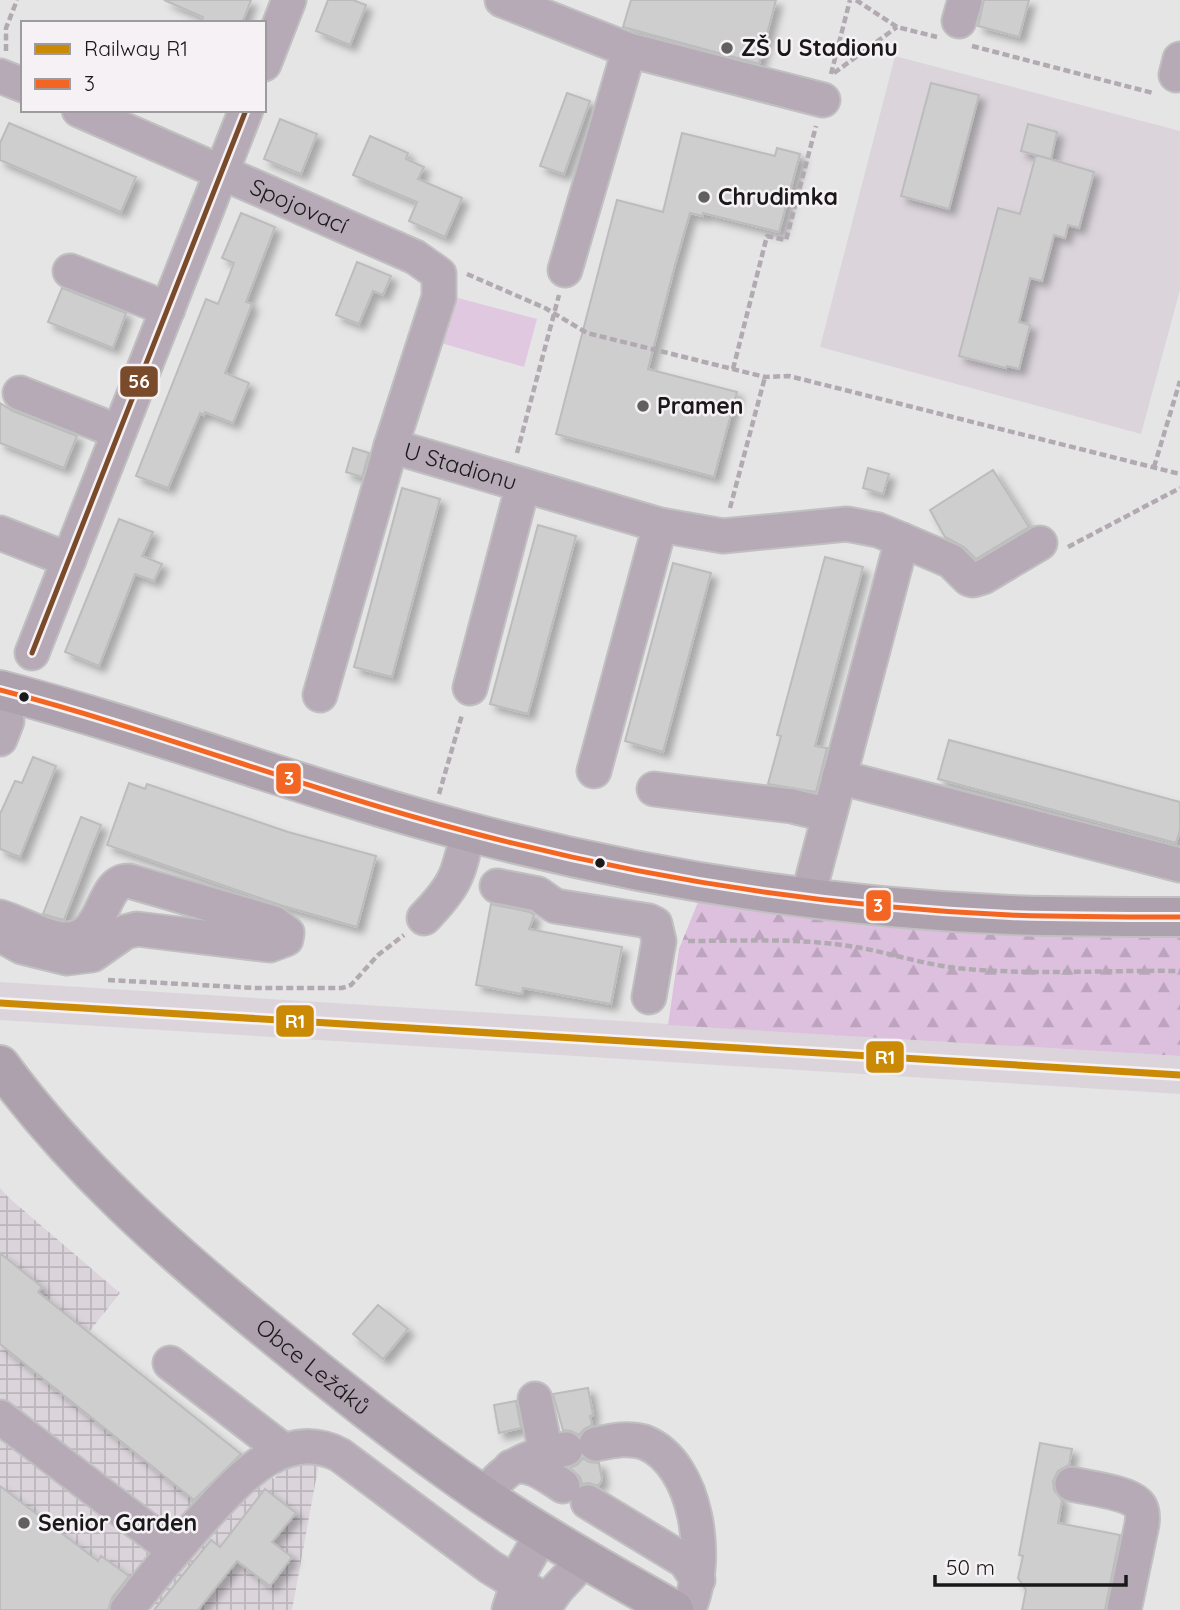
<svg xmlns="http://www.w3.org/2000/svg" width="1180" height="1610" font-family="Quicksand,sans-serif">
<defs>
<pattern id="industrial-grid" width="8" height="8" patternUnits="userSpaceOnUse" patternTransform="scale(1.75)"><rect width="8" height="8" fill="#dbd5db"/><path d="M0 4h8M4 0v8" fill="none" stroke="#bbb6bb"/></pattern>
<pattern id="forest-firs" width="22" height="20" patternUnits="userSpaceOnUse" patternTransform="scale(1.75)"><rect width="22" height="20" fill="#ddc0de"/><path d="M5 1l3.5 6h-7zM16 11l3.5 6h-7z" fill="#bda4be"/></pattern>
<filter id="shadow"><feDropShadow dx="6" dy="6" stdDeviation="3.5" flood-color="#0004"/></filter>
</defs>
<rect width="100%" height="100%" fill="#e6e5e6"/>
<path fill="#dbd5db" d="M895,56L1180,131V290L1141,434L820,347Z
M0,982L1180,1056V1094L0,1020Z"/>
<path fill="url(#industrial-grid)" d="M0,1188L8,1197L120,1293L89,1332L274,1479L287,1464L319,1463L292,1610H0Z"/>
<path fill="url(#forest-firs)" d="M700,897L910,929L1180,936V1056L668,1025L679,949Z"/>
<path fill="#e0c8e0" d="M454,297L537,319L524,367L441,343Z"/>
<path fill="#cecece" stroke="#bcbcbc" stroke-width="2" filter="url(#shadow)" d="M164,0H251L242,23H201L203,17Z
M328,0H353L366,5L350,45L316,31Z
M631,0H776L759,64L623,27Z
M984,0H1029L1019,37L978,26Z
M931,83L979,95L949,209L901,196Z
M567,93L590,101L564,174L540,166Z
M280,119L317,134L301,174L264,159Z
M9,123L136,177L121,212L0,160V143Z
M1028,124L1057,132L1051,159L1021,151Z
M682,133L775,156L777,148L800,154L779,232L703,213V216L690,213L675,265L648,369L737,392L714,477L556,434L617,200L663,212Z
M370,136L408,153L406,159L424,167L418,179L462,198L445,237L409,221L417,202L353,175Z
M1036,155L1094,172L1079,228L1068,225L1065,238L1054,235L1042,281L1030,278L1019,322L1030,325L1019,369L1007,366L1006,368L959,356L998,208L1020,214Z
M241,213L275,227L246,302L252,304L225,373L249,383L233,423L205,412L204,415L200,413L168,488L136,476L206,299L218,304L234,263L222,258Z
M357,262L391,276L383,295L373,291L359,324L336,315Z
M62,288L126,313L113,348L48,322Z
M0,403L13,411L77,436L64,468L0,443Z
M353,448L369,453L362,477L346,472Z
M868,468L889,474L883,494L863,488Z
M993,470L1029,527L976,559L964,547L945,537L930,510Z
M402,488L440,499L392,677L354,667Z
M119,519L153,532L142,556L162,564L154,581L135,574L99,666L65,652Z
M538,525L576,536L528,714L490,704Z
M825,557L863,567L815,746L827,748L816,792L768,784L781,736L777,735Z
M673,563L711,573L663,752L625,741Z
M949,740L1180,802V830L1176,843L938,779Z
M33,757L56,766L20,857L0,849V814L15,781L22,783Z
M129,783L145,789L147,784L288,832L376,856L357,927L283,906L107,845Z
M81,817L101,825L64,920L56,918L43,914Z
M491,904L530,912L534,915L529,929L622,947L611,1004L523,988L522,994L476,985Z
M0,1253L42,1287L38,1292L241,1454L194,1500L0,1344Z
M378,1305L408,1329L383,1359L353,1334Z
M588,1388L593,1415L590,1416L592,1425L584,1429L579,1435L571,1431L563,1430L553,1394Z
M516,1401L521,1428L499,1433L494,1405Z
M1040,1443L1072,1449L1069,1465L1058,1471L1053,1481L1054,1490L1062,1500L1058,1523L1120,1535L1105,1610H1022L1026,1590L1018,1578L1023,1556L1019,1555Z
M583,1458L589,1462L599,1463L602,1480L598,1486L589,1483L582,1484L580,1477L570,1468L578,1464Z
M0,1486L98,1561L101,1556L129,1576L112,1598L108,1610H0Z
M265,1489L296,1513L272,1542L292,1557L270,1586L237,1561L198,1610H154L211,1540L220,1547Z"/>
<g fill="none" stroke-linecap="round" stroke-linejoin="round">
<g stroke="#c1c0c1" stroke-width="37">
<g id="minor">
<path d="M502,0L629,50L565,270"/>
<path d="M959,21L965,0"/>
<path d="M629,50L823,100"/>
<path d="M264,64L289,0"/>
<path d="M1176,75L1180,59"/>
<path d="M0,76L23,85"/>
<path id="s1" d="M79,110L415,257L439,274V297L391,446L660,525L723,536L847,524L878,530L902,540"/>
<path d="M70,271L168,309"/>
<path d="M20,393L119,432"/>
<path d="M0,533L69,560"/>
<path d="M32,653L246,110"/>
<path d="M470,688L523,485"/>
<path d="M320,695L391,446"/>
<path d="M0,739L7,721"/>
<path d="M594,771L660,525"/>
<path d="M839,777L1180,865"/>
<path d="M654,789L792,806L829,815"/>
<path d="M497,886L538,894L555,906L649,921L655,924L659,941L649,997"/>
<path d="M808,896L902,540L951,561L969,579L973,580L983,577L1040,543"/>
<path d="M0,917C18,922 48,940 67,939C107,938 100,880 129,881L274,923L287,933L286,939L270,945L137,929L125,932L92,955L67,958L22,947L0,935"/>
<path d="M424,918C456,885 458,876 468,832"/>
<path d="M170,1363L284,1451"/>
<path d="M535,1399L546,1453"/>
<path d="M0,1417L174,1550"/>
<path d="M596,1444C611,1441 628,1437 644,1442C699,1464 710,1563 688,1610"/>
<path d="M511,1467C531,1462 547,1476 563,1486"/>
<path d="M1072,1484C1088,1488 1126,1492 1137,1503C1143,1508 1143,1516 1142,1524L1124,1610"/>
<path d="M484,1495C508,1464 528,1456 566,1449"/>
<path d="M588,1502L685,1561L698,1580"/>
<path d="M127,1610C152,1577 178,1546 206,1515C239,1479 285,1426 340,1455L490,1567L548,1602"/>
<path d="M509,1610L523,1567L542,1534"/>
<path d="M542,1610L557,1589L585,1559"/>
</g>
</g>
<g stroke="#c1c0c1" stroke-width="42">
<g id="major">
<path d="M0,690C157,731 308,790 465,831C642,878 827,907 1010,915C1067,917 1123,917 1180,917"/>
<path id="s2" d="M0,1065C75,1167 168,1249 266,1329C337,1387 408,1444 484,1496C545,1537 610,1574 674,1610"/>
</g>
</g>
<path stroke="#b1aab1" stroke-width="4.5" stroke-dasharray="7 3.5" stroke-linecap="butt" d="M856,0L897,27L937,37
M972,46L1153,93
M6,51V28L17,0
M834,73L897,27
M831,74L850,0
M467,274L545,308L587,333L765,377L789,376L1180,474
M733,369L767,236L786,240L816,126
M517,453L559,295
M1154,467L1180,381
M730,508L765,377
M1068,547L1180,488
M439,794L462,715
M688,941C739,941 791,938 842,945C884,950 924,966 967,969C1038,975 1109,970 1180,971
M108,980L255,988H342L351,985L378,955L404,935"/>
<use href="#minor" stroke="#b5aab6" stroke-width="33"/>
<use href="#major" stroke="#aea1ae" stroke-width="38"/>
<g stroke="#f5f1f4" stroke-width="10">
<path id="bus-1" d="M0,690C157,731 308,790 465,831C642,878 827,907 1010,915C1067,917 1123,917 1180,917"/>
</g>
<g stroke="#f5f1f4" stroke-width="10">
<path id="bus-2" d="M32,653L246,110"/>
</g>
<use href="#bus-1" stroke="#f26522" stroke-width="5"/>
<use href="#bus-2" stroke="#7a4b2a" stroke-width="5"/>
<g stroke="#f5f1f4" stroke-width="12">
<path id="rail-1" d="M0,1003L1180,1075"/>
</g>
<use href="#rail-1" stroke="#cb8a05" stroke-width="7"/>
</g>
<g fill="#616061" stroke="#f5f1f4" stroke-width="2.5">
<circle cx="727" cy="48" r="7"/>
<circle cx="704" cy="197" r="7"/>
<circle cx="643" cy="406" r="7"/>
<circle cx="24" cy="1523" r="7"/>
</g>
<g fill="#1a191a" stroke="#f5f1f4" stroke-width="2.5">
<circle cx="24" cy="697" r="6"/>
<circle cx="600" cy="863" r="6"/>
</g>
<g text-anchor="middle" stroke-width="5" stroke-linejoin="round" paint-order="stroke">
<g font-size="23" font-weight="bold" fill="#1a191a" stroke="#f5f1f4" text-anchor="start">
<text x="741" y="56">ZŠ U Stadionu</text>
<text x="718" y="205">Chrudimka</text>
<text x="657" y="414">Pramen</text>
<text x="38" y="1531">Senior Garden</text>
</g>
<g font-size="23" fill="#1a191a" stroke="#f5f1f4">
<text dy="8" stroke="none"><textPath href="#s1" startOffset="240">Spojovací</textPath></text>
<text dy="8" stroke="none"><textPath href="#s1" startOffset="648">U Stadionu</textPath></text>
<text dy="8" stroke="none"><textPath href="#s2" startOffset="436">Obce Ležáků</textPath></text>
</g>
</g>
<g stroke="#f5f1f4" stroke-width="2.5">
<rect x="119" y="365" width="40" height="33" rx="7" fill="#7a4b2a"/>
<rect x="275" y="762" width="27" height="33" rx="7" fill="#f26522"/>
<rect x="865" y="889" width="27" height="33" rx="7" fill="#f26522"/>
<rect x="275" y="1004" width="40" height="34" rx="7" fill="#cb8a05"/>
<rect x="865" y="1040" width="40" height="34" rx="7" fill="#cb8a05"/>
</g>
<g font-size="19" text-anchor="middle" font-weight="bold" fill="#fff">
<text x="139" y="388">56</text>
<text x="289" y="785">3</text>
<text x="878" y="912">3</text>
<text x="295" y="1028">R1</text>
<text x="885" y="1064">R1</text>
</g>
<rect x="21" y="21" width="245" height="91" fill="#f5f1f4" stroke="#9d9b9d" stroke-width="2"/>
<rect x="35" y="44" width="35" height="10" fill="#cb8a05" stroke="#9d9b9d" stroke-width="2"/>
<text x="84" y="56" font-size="21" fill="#1a191a">Railway R1</text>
<rect x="35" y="79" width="35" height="10" fill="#f26522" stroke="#9d9b9d" stroke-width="2"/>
<text x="84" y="91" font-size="21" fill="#1a191a">3</text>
<path d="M935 1575v10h191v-10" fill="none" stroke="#1a191a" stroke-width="3.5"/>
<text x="946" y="1575" font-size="21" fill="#1a191a" stroke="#f5f1f4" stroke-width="5" paint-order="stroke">50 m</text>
</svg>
